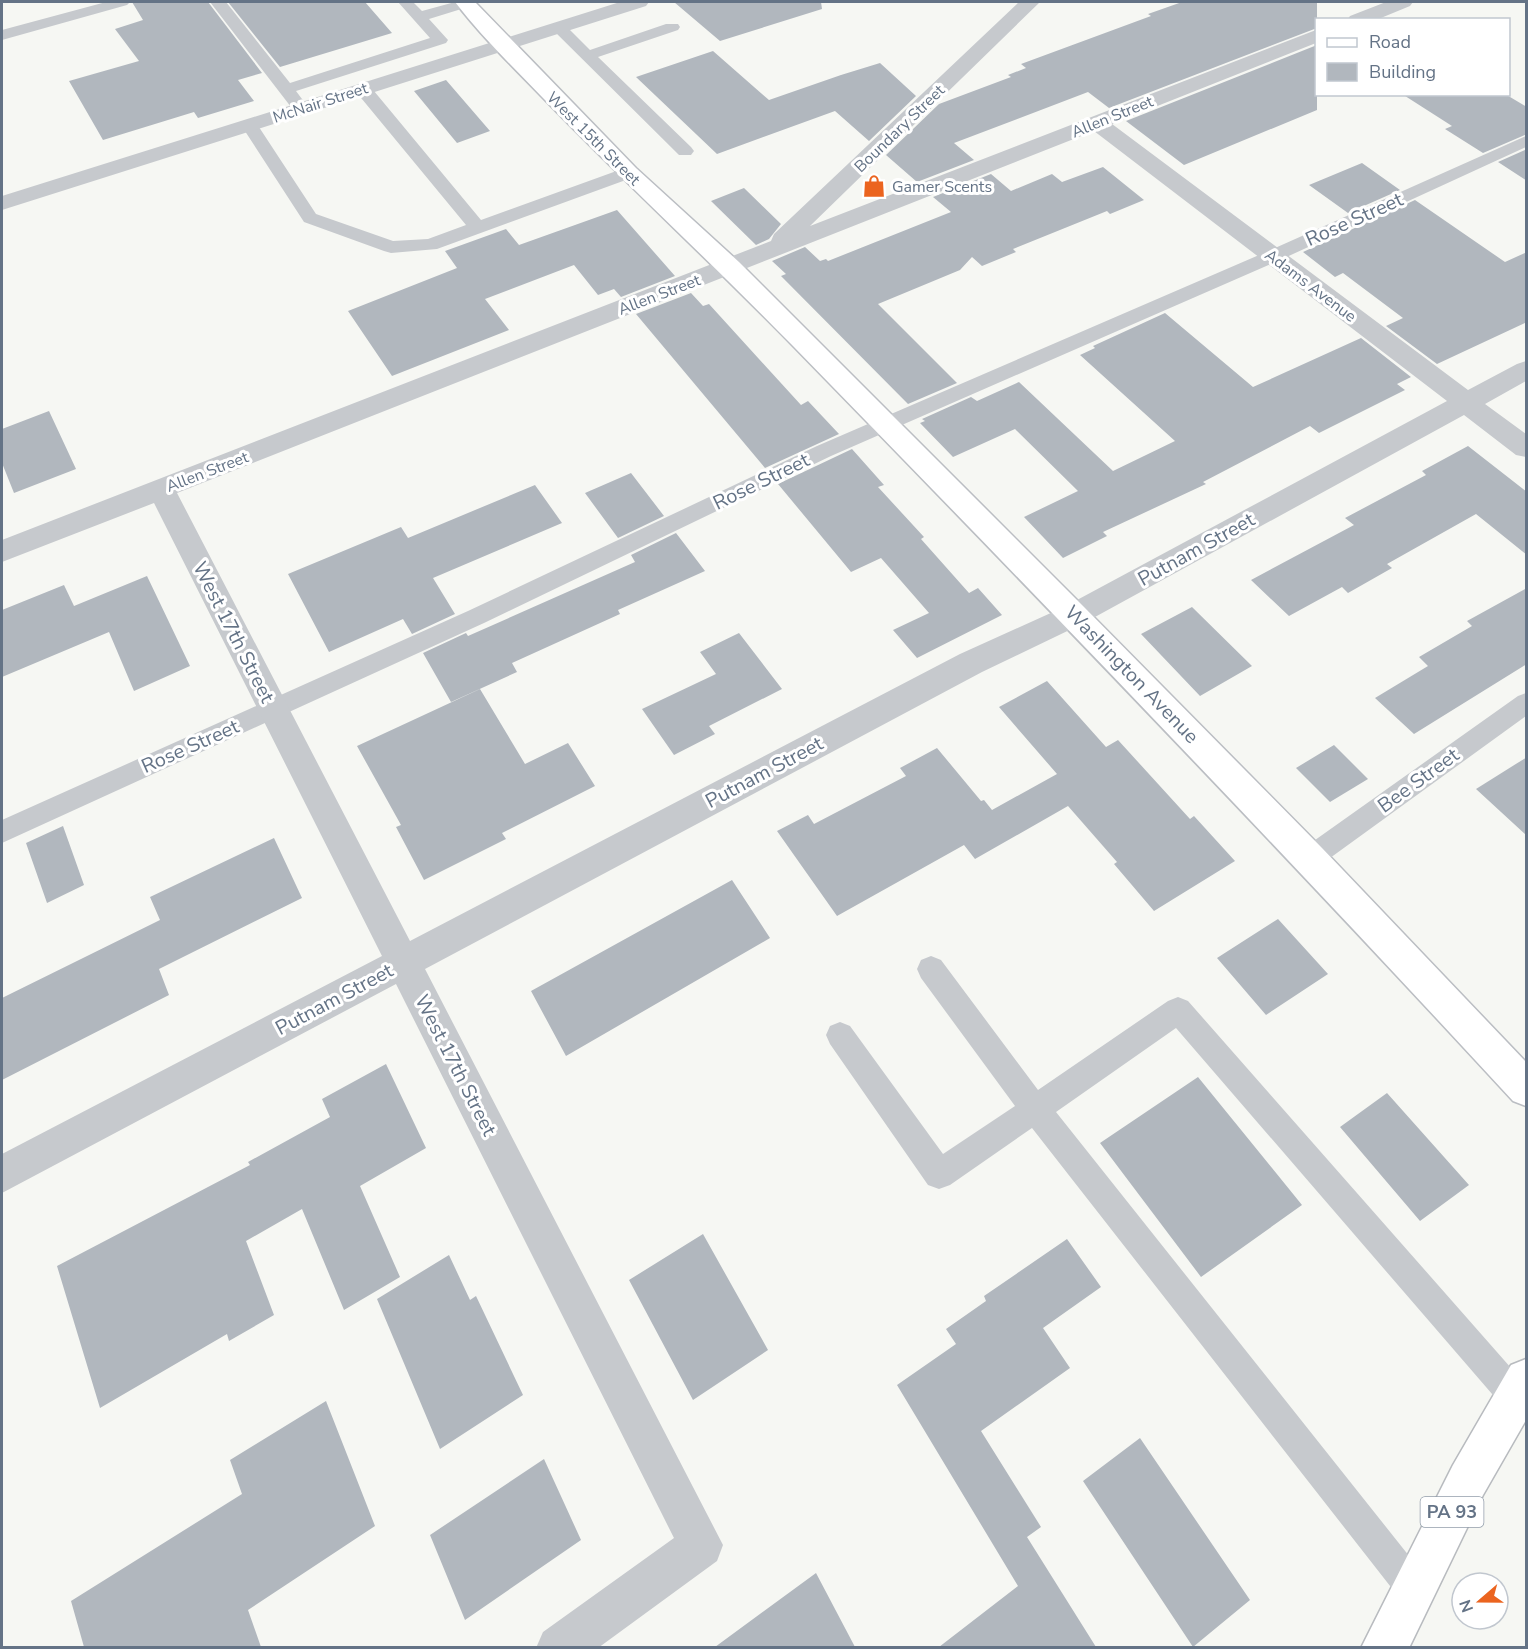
<svg xmlns="http://www.w3.org/2000/svg" width="1528" height="1649" font-family="'Nunito Sans',sans-serif">
<rect width="100%" height="100%" fill="#f6f7f3"/>
<path fill="#b1b7be" d="M132,2H208L262,73L238,80L254,101L198,118L194,112L103,140L69,81L139,61L115,29L143,20Z
M228,2H365L392,33L280,67Z
M674,2H821L822,9L720,41Z
M1182,2H1317V28L1109,108L1088,92L954,143L974,160L917,182L886,155L939,104L1011,77L1008,75L1026,68L1021,64L1151,16L1148,14Z
M1317,45V110L1184,165L1126,121Z
M713,51L769,100L841,75L880,63L916,96L869,141L835,111L717,154L636,77Z
M446,80L490,131L457,143L414,91Z
M1402,94H1505L1527,107V134L1483,153L1445,129L1452,126Z
M1527,149V181L1498,162Z
M1362,163L1400,190L1348,213L1309,185Z
M1103,167L1144,200L1110,214L1107,211L1013,249L1016,252L982,266L972,257L960,270L878,304L957,383L908,404L781,276L786,274L772,261L805,247L820,261L826,259L828,261L951,212L933,197L991,174L1011,191L1052,174L1062,182Z
M744,188L781,224L769,239L756,245L711,201Z
M1415,200L1505,262L1527,252V322L1437,364L1386,326L1403,318L1343,273L1335,277L1303,252Z
M617,210L675,276L621,297L614,289L598,295L574,265L485,299L509,330L392,376L348,311L457,268L445,251L506,229L519,245Z
M691,293L703,306L709,304L801,405L808,401L839,434L765,468L636,314Z
M1165,313L1253,387L1361,338L1411,377L1397,384L1405,390L1319,433L1310,426L1203,482L1206,484L1103,532L1107,536L1063,558L1024,517L1078,491L1015,429L953,457L920,423L925,421L922,419L971,397L977,401L1019,382L1113,471L1175,441L1080,355L1095,348L1093,346Z
M49,411L76,469L14,493L2,463V429Z
M1468,446L1527,492V555L1476,514L1387,564L1392,568L1348,593L1342,587L1289,616L1251,580L1354,525L1345,518L1426,475L1422,471Z
M852,449L884,485L878,487L924,537L921,539L969,593L978,588L1002,615L917,658L893,630L929,613L881,558L851,572L778,484Z
M631,473L664,516L618,538L585,493Z
M535,485L562,523L433,578L455,614L412,634L403,619L329,652L288,574L401,527L408,538Z
M676,533L705,571L618,610L620,614L512,663L517,672L451,702L423,653L466,633L468,636L635,562L631,555Z
M147,576L190,666L134,691L109,632L2,677V610L64,585L74,606Z
M1527,588V664L1414,734L1375,698L1428,666L1419,657L1472,626L1467,621Z
M1192,607L1252,666L1200,696L1141,634Z
M739,633L782,689L709,726L715,734L674,755L642,709L716,674L700,652Z
M1047,681L1106,747L1118,740L1190,819L1194,816L1235,861L1154,911L1114,864L1117,862L1068,806L975,859L964,845L837,916L777,831L808,815L814,824L906,776L900,768L937,748L981,801L984,800L992,810L1057,774L999,707Z
M480,689L525,764L568,743L595,786L502,833L506,839L424,880L396,827L401,825L357,746Z
M1334,745L1368,779L1330,802L1296,768Z
M1527,757V836L1476,789Z
M63,826L84,885L47,903L26,843Z
M274,838L302,898L159,969L169,995L2,1080V998L160,920L150,897Z
M732,880L770,938L566,1056L531,991Z
M1278,919L1328,974L1266,1015L1217,958Z
M386,1064L426,1148L360,1186L400,1277L344,1310L302,1209L246,1241L274,1315L229,1341L227,1334L100,1408L57,1266L250,1165L248,1162L330,1117L322,1099Z
M1198,1077L1302,1205L1201,1277L1100,1143Z
M1387,1093L1469,1185L1420,1221L1340,1127Z
M703,1234L768,1350L693,1400L629,1280Z
M1067,1239L1101,1287L1043,1328L1070,1368L981,1431L1041,1527L1027,1537L1096,1647H939L1018,1586L897,1385L956,1344L946,1329L986,1301L984,1296Z
M449,1255L470,1300L476,1296L523,1395L440,1449L377,1299Z
M326,1401L375,1526L248,1610L261,1647H84L71,1601L242,1494L230,1460Z
M1140,1438L1250,1600L1193,1647L1083,1481Z
M544,1459L581,1540L465,1620L430,1535Z
M816,1573L855,1647H715Z"/>
<g fill="none" stroke-linecap="round" stroke-linejoin="round">
<g stroke="#bbbec3" stroke-width="3">
<path id="secondary" d="M455,2H475L636,168L739,262L1084,607L1322,848L1526,1062V1106L1513,1101C1277,845 1036,595 793,346C711,262 625,183 543,98C513,67 481,36 455,2Z"/>
</g>
<g stroke="#b8bbbf" stroke-width="3">
<path id="highway" d="M1526,1359V1420L1483,1495L1409,1648H1361L1453,1465L1511,1365Z"/>
</g>
<path fill="#c6c9cd" fill-rule="evenodd" d="M106,2H130L127,5L2,40V30Z
M210,2H226L290,83L430,38L398,2H413L422,11L455,2L474,3L471,6L429,19L448,40L446,43L296,91L305,103L297,108L291,107Z
M558,22L564,24L590,50L666,24H678L680,27L678,30L598,57L691,147L694,151L691,155H679L550,27Z
M363,84L369,85L481,220L622,169H634L637,173L634,177L437,249L391,253L384,251L304,222L241,125L243,121H255L316,214L393,241L428,239L466,225L357,93L355,89L357,85Z
M1526,136V147L1280,260L831,456L484,623L2,843V820L468,611L817,446L1266,252Z
M1526,693V716L1319,866L1310,869L1301,866L1297,858L1301,850L1518,696Z
M931,956L941,960L1038,1090L1168,1001L1178,997L1188,1001L1526,1385V1410L1516,1414L1505,1409L1176,1028L1056,1112L1425,1576L1430,1588L1425,1600L1413,1605L1401,1600L1032,1128L950,1185L939,1189L928,1185L830,1044L826,1035L830,1026L840,1022L850,1026L943,1154L1015,1106L921,978L917,969L921,960Z"/>
<path fill="#c6c9cd" fill-rule="evenodd" d="M620,2H649L646,6L2,210V196Z
M1019,2H1040L810,226L1316,30V43L1112,124L1468,390L1517,364L1526,361V381L1485,404L1526,434V457L1516,455L1464,415L1084,623L982,672L425,969L723,1545L717,1561L598,1648H536L543,1632L674,1538L396,984L2,1193V1154L382,956L154,503L2,562V540L771,241L774,234ZM1094,131L1447,401L1064,607L960,654L410,941L177,493Z
M1386,2H1413L1410,6L1376,20H1347L1350,16Z"/>
<use href="#secondary" fill="#fff" fill-rule="evenodd"/>
<use href="#highway" fill="#fff" fill-rule="evenodd"/>
</g>
<defs>
<g id="shop-bare" transform="scale(1.8)"><path d="M-5-2.5h2.3a2.7 3.5 0 0 1 5.4 0H5L5.5 6h-11ZM-1.5-2.5h3a1.5 2.3 0 0 0-3 0Z" fill="#eb641f" stroke="#fff" stroke-width="2.5" paint-order="stroke"/></g>
</defs>
<g fill-rule="evenodd">
<use href="#shop-bare" x="874" y="186"/>
</g>
<g text-anchor="middle" stroke-width="6" stroke-linejoin="round" paint-order="stroke">
<g font-size="16" fill="#647386" stroke="#fff">
<text transform="translate(320 102) rotate(-18)" y="6">McNair Street</text>
<text transform="translate(1112 116) rotate(-22)" y="6">Allen Street</text>
<text transform="translate(899 128) rotate(-44)" y="6">Boundary Street</text>
<text transform="translate(594 138) rotate(45)" y="6">West 15th Street</text>
<text transform="translate(1311 285) rotate(37)" y="6">Adams Avenue</text>
<text transform="translate(659 294) rotate(-21)" y="6">Allen Street</text>
<text transform="translate(207 471) rotate(-21)" y="6">Allen Street</text>
</g>
<g font-size="16" fill="#647386" stroke="#fff" text-anchor="start">
<text x="892" y="192">Gamer Scents</text>
</g>
<rect fill="#fff" stroke="#929daa" stroke-width="1.5" x="1420.5" y="1497" width="63" height="30" rx="4.5"/>
<g font-size="18" font-weight="bold" fill="#647386">
<text x="1452" y="1518">PA 93</text>
</g>
<g font-size="20" fill="#647386" stroke="#fff">
<text transform="translate(1354 219) rotate(-24)" y="7">Rose Street</text>
<text transform="translate(761 481) rotate(-26)" y="7">Rose Street</text>
<text transform="translate(1196 549) rotate(-29)" y="7">Putnam Street</text>
<text transform="translate(234 632) rotate(63)" y="7">West 17th Street</text>
<text transform="translate(1132 674) rotate(46)" y="7">Washington Avenue</text>
<text transform="translate(190 746) rotate(-24)" y="7">Rose Street</text>
<text transform="translate(764 772) rotate(-28)" y="7">Putnam Street</text>
<text transform="translate(1418 780) rotate(-36)" y="7">Bee Street</text>
<text transform="translate(334 999) rotate(-28)" y="7">Putnam Street</text>
<text transform="translate(456 1065) rotate(63)" y="7">West 17th Street</text>
</g>
</g>
<rect width="1528" height="1649" fill="none" stroke="#647386" stroke-width="6"/>
<rect x="1315" y="18" width="195" height="78" fill="#ffffff" stroke="#c1c7cf" stroke-width="1.5"/>
<rect x="1327" y="38" width="30" height="9" fill="#ffffff" stroke="#c1c7cf" stroke-width="1.5"/>
<text x="1369" y="48" font-size="18" fill="#647386">Road</text>
<rect x="1327" y="63" width="30" height="18" fill="#b1b7be" stroke="#c1c7cf" stroke-width="1.5"/>
<text x="1369" y="78" font-size="18" fill="#647386">Building</text>
<g transform="translate(1480 1601) rotate(250)"><circle r="28" fill="#ffffff" stroke="#c1c7cf" stroke-width="1.5"/>
<path d="M0-4.5L10 22L0 15L-10 22Z" fill="#eb641f"/>
<text y="-9" font-size="16" font-weight="bold" text-anchor="middle" fill="#647386">N</text>
</g>
</svg>
